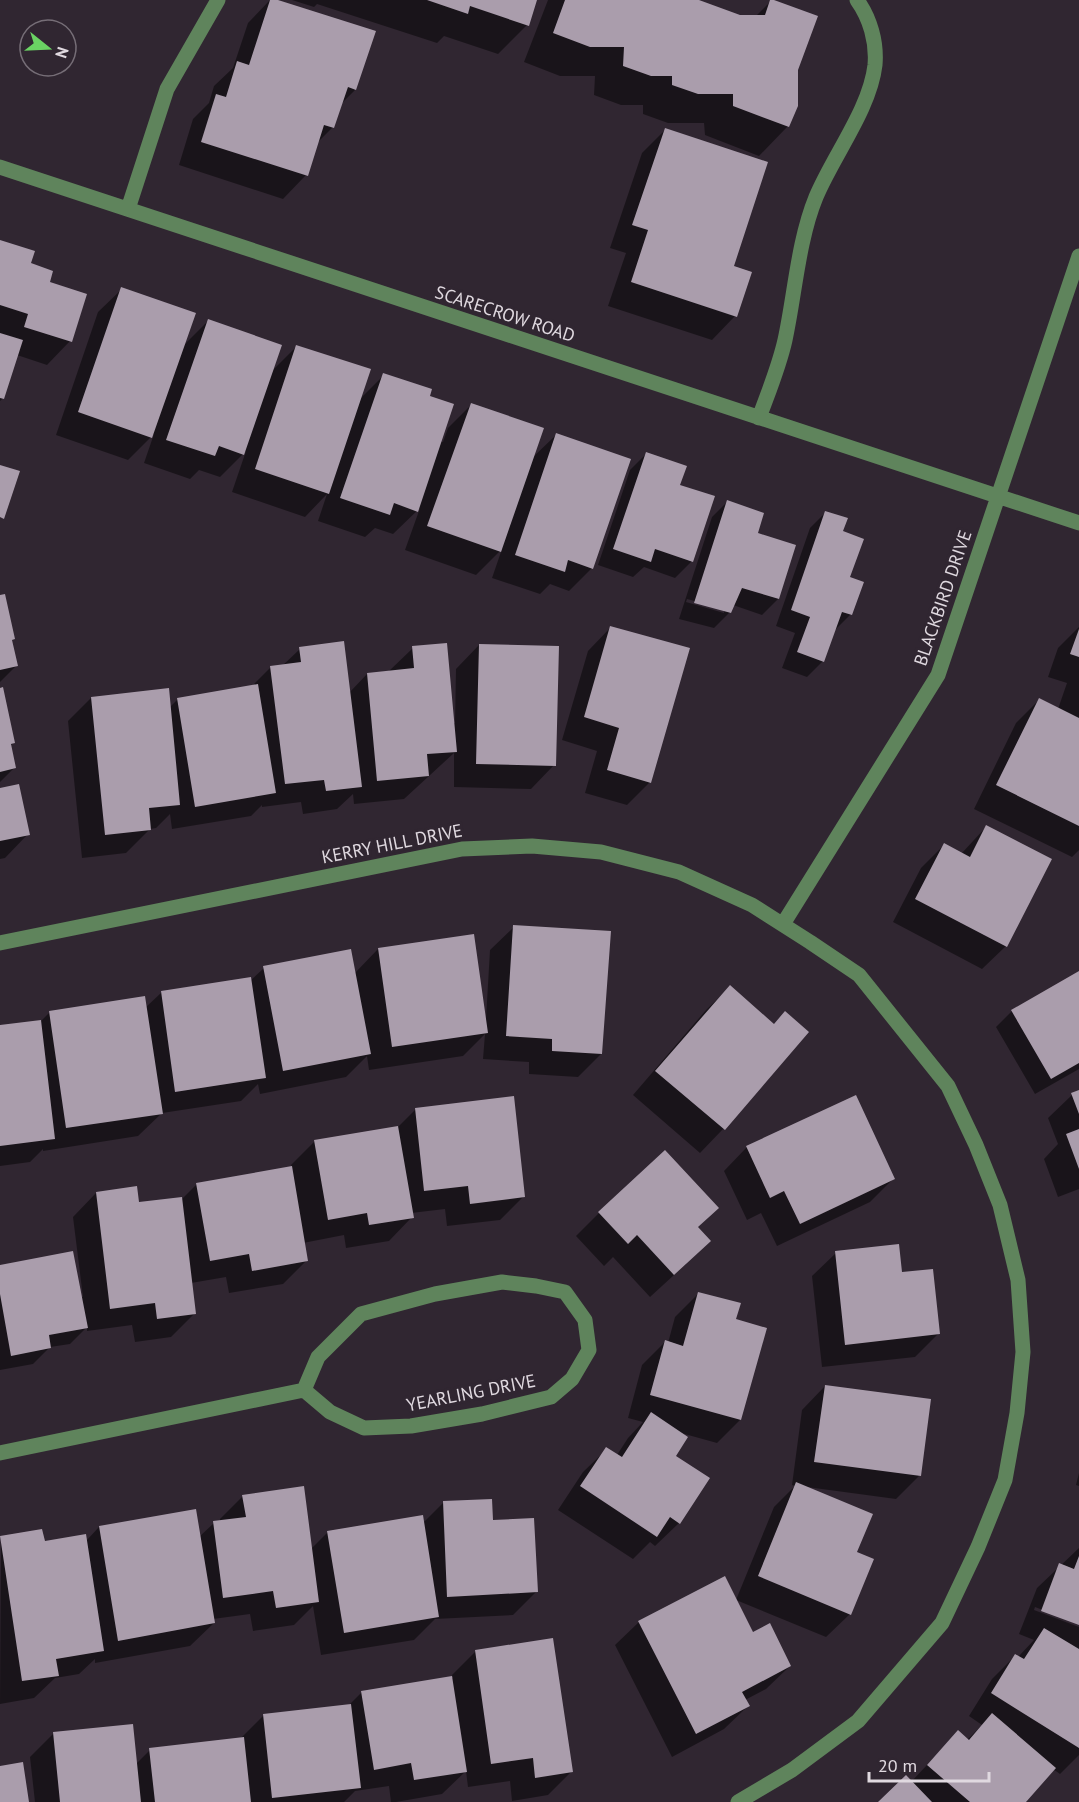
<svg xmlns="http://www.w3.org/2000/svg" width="1079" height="1802" font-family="'PT Sans',sans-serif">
<rect width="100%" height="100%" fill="#302631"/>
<path fill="#0007" fill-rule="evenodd" d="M270,0H273L355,90L341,104L333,127L316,144L306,175L283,199L179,165L193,119L209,103L214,86L233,68L248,23Z
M292,0H536L527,25L498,54L444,36L437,43L317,4L314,7Z
M548,0H694L740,17H755L771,1L788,126L759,156L705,135L704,123H668L643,114V105H621L594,95L595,76H560L524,62Z
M665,130L732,267L750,273L735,316L712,340L608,306L626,253L610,248L642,153Z
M0,241L29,264L48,283L85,295L70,341L47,365L17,355L3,398L0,401Z
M122,289L182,347L208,321L271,372L297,346L360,399L384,375L428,397L440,441L443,442L448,428L471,405L531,459L556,435L592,568L569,591L550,584L540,594L492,578L502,549L476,575L405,550L420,508L393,534L375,528L365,537L318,521L327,494L305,517L232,492L246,451L220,477L199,470L190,479L144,463L154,434L128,460L56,435L98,312Z
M646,454L678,486L713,497L691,562L675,578L644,567L633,577L598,565L630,470Z
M728,501L756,534L794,546L778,599L762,615L733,605L730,612L714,628L679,619L712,517ZM687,599L724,609V613L686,602Z
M826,512L841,532L851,614L835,630L823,661L807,677L782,668L795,633L776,626L810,528Z
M0,596L14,639L11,641L16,666L0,682Z
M611,627L650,782L627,805L585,793L597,751L562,740L588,651Z
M1079,627V850L1072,857L974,809L1016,723L1039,700L1058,709L1067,683L1048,677L1058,648Z
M479,645L554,765L531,789L454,787V753L404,799L354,804L353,794L337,809L303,814L301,802L262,807V805L251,816L172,829L170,814L156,828L150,829L126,853L82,858L68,721L91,698L169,708L178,699L251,687L271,667L282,666L300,649L349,693L367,674L389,671L413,648L453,723H455L456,669Z
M0,689L13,743L10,746L14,768L0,782Z
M0,789L28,834L5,858L0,859Z
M986,827L1006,946L982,969L893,922L921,868L944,845L961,854Z
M514,927L601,1054L578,1077L529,1074V1062L483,1059L485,1034L463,1056L369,1070L367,1056L346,1077L260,1094L258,1084L241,1101L162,1113L138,1136L43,1151V1149L30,1162L0,1166V1026L41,1021L50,1012L145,1008L162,992L250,981L264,968L354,974L378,949L486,1019L490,950Z
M1079,972V1069L1035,1094L996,1027L1012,1011Z
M730,987L773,1025L807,1032L723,1129L700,1153L633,1095L706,1010Z
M1079,1092V1189L1058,1197L1044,1159L1058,1144L1048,1118L1072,1095Z
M416,1109L524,1196L500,1220L447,1226L445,1209L411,1213L412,1217L389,1241L346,1248L344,1235L303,1243L306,1261L283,1284L229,1293L226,1277L191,1283L195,1313L171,1337L135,1342L132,1325L87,1331V1327L70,1344L50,1347L33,1364L0,1370V1267L83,1297L73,1217L96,1193L138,1204L181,1200L197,1184L292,1167L291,1165L315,1141L398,1127Z
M747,1147L893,1179L870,1202L777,1246L761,1213L747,1220L724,1171Z
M717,1208L697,1228L686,1264L650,1297L613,1257L604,1266L576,1236L599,1213Z
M836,1253L901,1274L938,1334L915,1357L822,1367L812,1276Z
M699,1293L734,1320L740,1420L717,1443L681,1433L674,1456L679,1523L655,1546L650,1542L633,1559L558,1510L583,1472L607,1449L617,1455L628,1438L643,1422L628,1418L642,1365L665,1342L668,1343L675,1317Z
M825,1386L919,1476L896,1499L807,1487L855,1553L850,1614L826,1637L736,1600L774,1507L795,1486L792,1485L802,1410Z
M1079,1473V1486L1076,1485Z
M243,1496L311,1549L328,1532L423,1523L443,1503L492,1522L536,1592L513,1615L435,1619L414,1640L321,1655L313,1606L294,1625L253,1631L250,1614L213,1619L214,1623L190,1646L95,1663V1659L79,1674L55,1678L34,1698L0,1704L1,1537L43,1543L86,1541L99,1527L199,1537L214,1523L220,1522V1519Z
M1079,1548V1624L1035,1607L1034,1610L1079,1627V1755L1060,1774L1053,1769L1024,1802H880L911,1782L958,1732L967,1740L982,1725L969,1716L992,1679L1016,1655L1018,1657L1034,1640L1019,1634L1037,1588Z
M724,1578L753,1634L790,1666L766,1689L745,1700L748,1706L724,1729L672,1757L615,1645L639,1622Z
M476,1651L571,1772L548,1795L512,1801L510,1781L468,1787L466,1771L442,1794L396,1802H391L389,1786L355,1791L344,1802H35L30,1757L54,1733L136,1764L150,1750L240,1739L264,1715L348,1706L362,1692L453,1678L452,1675Z"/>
<path fill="#aa9dac" d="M270,0H278L376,31L356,90L348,87L334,128L324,125L308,176L201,142L216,94L226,97L237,61L249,65Z
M427,0H537L529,26L470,6L468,14Z
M565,0H699L740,15H765L770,0H774L818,16L798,70V106L789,127L733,106V94H698L672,85V76H651L623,66L624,47H590L553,33Z
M665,128L768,162L734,266L752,272L737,317L631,282L648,230L632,225Z
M0,240L35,251L31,263L53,271L50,282L87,294L72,342L24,327L28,314L0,305Z
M121,287L196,313L152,438L78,412Z
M208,319L282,345L244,455L219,446L215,456L166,440Z
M0,333L23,340L4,399L0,398Z
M296,345L371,369L329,494L255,469Z
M383,373L432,389L430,396L454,404L418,512L394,503L390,515L340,498Z
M471,403L544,428L501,552L427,526Z
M556,433L631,459L593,569L568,560L565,572L515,555Z
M646,452L687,466L680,485L715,496L693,562L655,549L651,562L613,549Z
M0,465L20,471L4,519L0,517Z
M727,500L764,513L758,533L796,545L779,599L742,588L731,613L694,603Z
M825,511L848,518L843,531L864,539L850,577L864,582L852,615L842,612L824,662L797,652L810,617L791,610Z
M5,594L15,639L12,640L18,666L0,670V595Z
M610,626L690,648L651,783L607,770L619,728L584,717Z
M1079,629V657L1070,654Z
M344,641L362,787L326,791L324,780L285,784L270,666L301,662L299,647Z
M447,643L457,752L427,754L429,776L377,781L367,673L414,668L412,646Z
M479,644L559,646L556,766L476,764Z
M258,684L276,793L195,807L177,698Z
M3,687L15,743L11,744L16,768L0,772V688Z
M169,688L180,805L149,808L151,830L105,835L91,697Z
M1039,698L1079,718V826L996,785Z
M19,784L30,835L0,841V788Z
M986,825L1052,859L1007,947L915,899L944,843L970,857Z
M513,925L611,931L602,1054L552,1051V1039L506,1036Z
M474,934L488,1033L392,1047L378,948Z
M351,949L371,1054L283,1071L263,966Z
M1079,971V1063L1051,1079L1011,1010Z
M251,977L266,1078L175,1092L161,991Z
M730,985L774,1024L785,1011L809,1032L725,1130L655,1071Z
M145,996L163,1114L66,1128L49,1011Z
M41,1020L55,1139L0,1146V1025Z
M1079,1090V1114L1071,1093Z
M856,1095L895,1179L800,1224L784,1191L770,1198L746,1146Z
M514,1096L525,1197L470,1204L468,1186L424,1191L415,1108Z
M398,1126L414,1218L369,1225L367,1213L328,1220L314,1140Z
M1079,1129V1169L1066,1134Z
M665,1150L719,1208L698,1227L711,1241L674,1275L637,1235L628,1244L598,1212Z
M292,1166L308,1261L252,1271L249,1254L210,1261L196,1183Z
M137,1186L139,1202L182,1197L196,1314L157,1319L155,1303L110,1309L96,1192Z
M899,1244L902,1272L933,1269L940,1334L845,1345L835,1251Z
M73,1251L88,1328L49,1335L51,1348L11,1356L0,1294V1265Z
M698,1292L741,1303L736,1319L767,1328L741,1420L650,1395L665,1340L683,1346Z
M825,1385L931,1399L921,1476L814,1462Z
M651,1412L688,1437L676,1456L710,1478L680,1524L670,1517L657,1537L580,1486L606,1447L622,1457Z
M796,1482L873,1514L857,1552L874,1559L851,1615L758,1576Z
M304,1486L319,1602L276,1608L273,1591L223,1598L213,1521L246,1517L242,1495Z
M492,1499L493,1520L534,1518L538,1592L447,1597L443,1501Z
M196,1509L215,1623L118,1641L99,1526Z
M423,1515L439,1617L344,1633L327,1531Z
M42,1529L45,1541L86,1534L104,1651L56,1659L59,1676L22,1681L0,1536Z
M1079,1556V1625L1041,1611L1059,1563L1074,1569Z
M725,1576L753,1632L770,1623L791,1666L742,1692L750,1706L696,1734L638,1621Z
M1044,1628L1079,1649V1748L991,1693L1015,1654L1024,1659Z
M553,1638L573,1772L535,1778L533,1758L491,1764L475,1650Z
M452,1676L467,1772L414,1780L411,1763L374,1770L361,1691Z
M351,1704L361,1788L272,1798L263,1714Z
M992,1713L1056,1768L1026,1802H970L927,1765L958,1730L969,1740Z
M133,1724L141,1802H60L53,1732Z
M244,1737L251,1802H155L149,1748Z
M23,1762L29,1802H0V1766Z
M906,1775L932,1802H878Z"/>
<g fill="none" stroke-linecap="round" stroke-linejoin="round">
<path stroke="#5f845c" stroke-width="15" d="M0,167L1079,523
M128,209L167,89L218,0
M759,418C768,393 779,367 785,340C795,294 798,241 816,197C833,156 870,109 875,65C877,42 870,18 857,0
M783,924L938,675L1079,256
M0,943L462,849L532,846L601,852L679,872L752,905L810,942L859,975L948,1086L976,1145L1000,1205L1018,1280L1023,1352L1017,1413L1005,1480L978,1547L942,1623L858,1721L792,1770L738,1802
M502,1282L536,1286L565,1292L585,1320L589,1350L572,1379L551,1397L482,1414L411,1426L364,1428L330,1412L304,1390L318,1357L361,1314L435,1294Z
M0,1453L304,1390"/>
</g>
<g text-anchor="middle" stroke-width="6" stroke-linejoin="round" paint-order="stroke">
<g font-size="18" fill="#e0d9e0" stroke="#302631">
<text transform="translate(505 314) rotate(18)" y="6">SCARECROW ROAD</text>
<text transform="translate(943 598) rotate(-71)" y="6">BLACKBIRD DRIVE</text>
<text transform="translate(392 844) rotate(-11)" y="6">KERRY HILL DRIVE</text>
<text transform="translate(471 1393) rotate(-11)" y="6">YEARLING DRIVE</text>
</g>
</g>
<g transform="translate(48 48) rotate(108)"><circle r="28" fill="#302631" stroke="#766e77" stroke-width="1.5"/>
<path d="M0-4.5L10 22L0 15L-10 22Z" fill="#6ad363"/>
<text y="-9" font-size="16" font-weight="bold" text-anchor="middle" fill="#e0d9e0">N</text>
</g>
<path d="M869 1772v9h120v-9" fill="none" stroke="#e0d9e0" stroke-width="3"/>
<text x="878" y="1772" font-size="18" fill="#e0d9e0" stroke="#302631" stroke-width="4.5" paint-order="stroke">20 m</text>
</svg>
